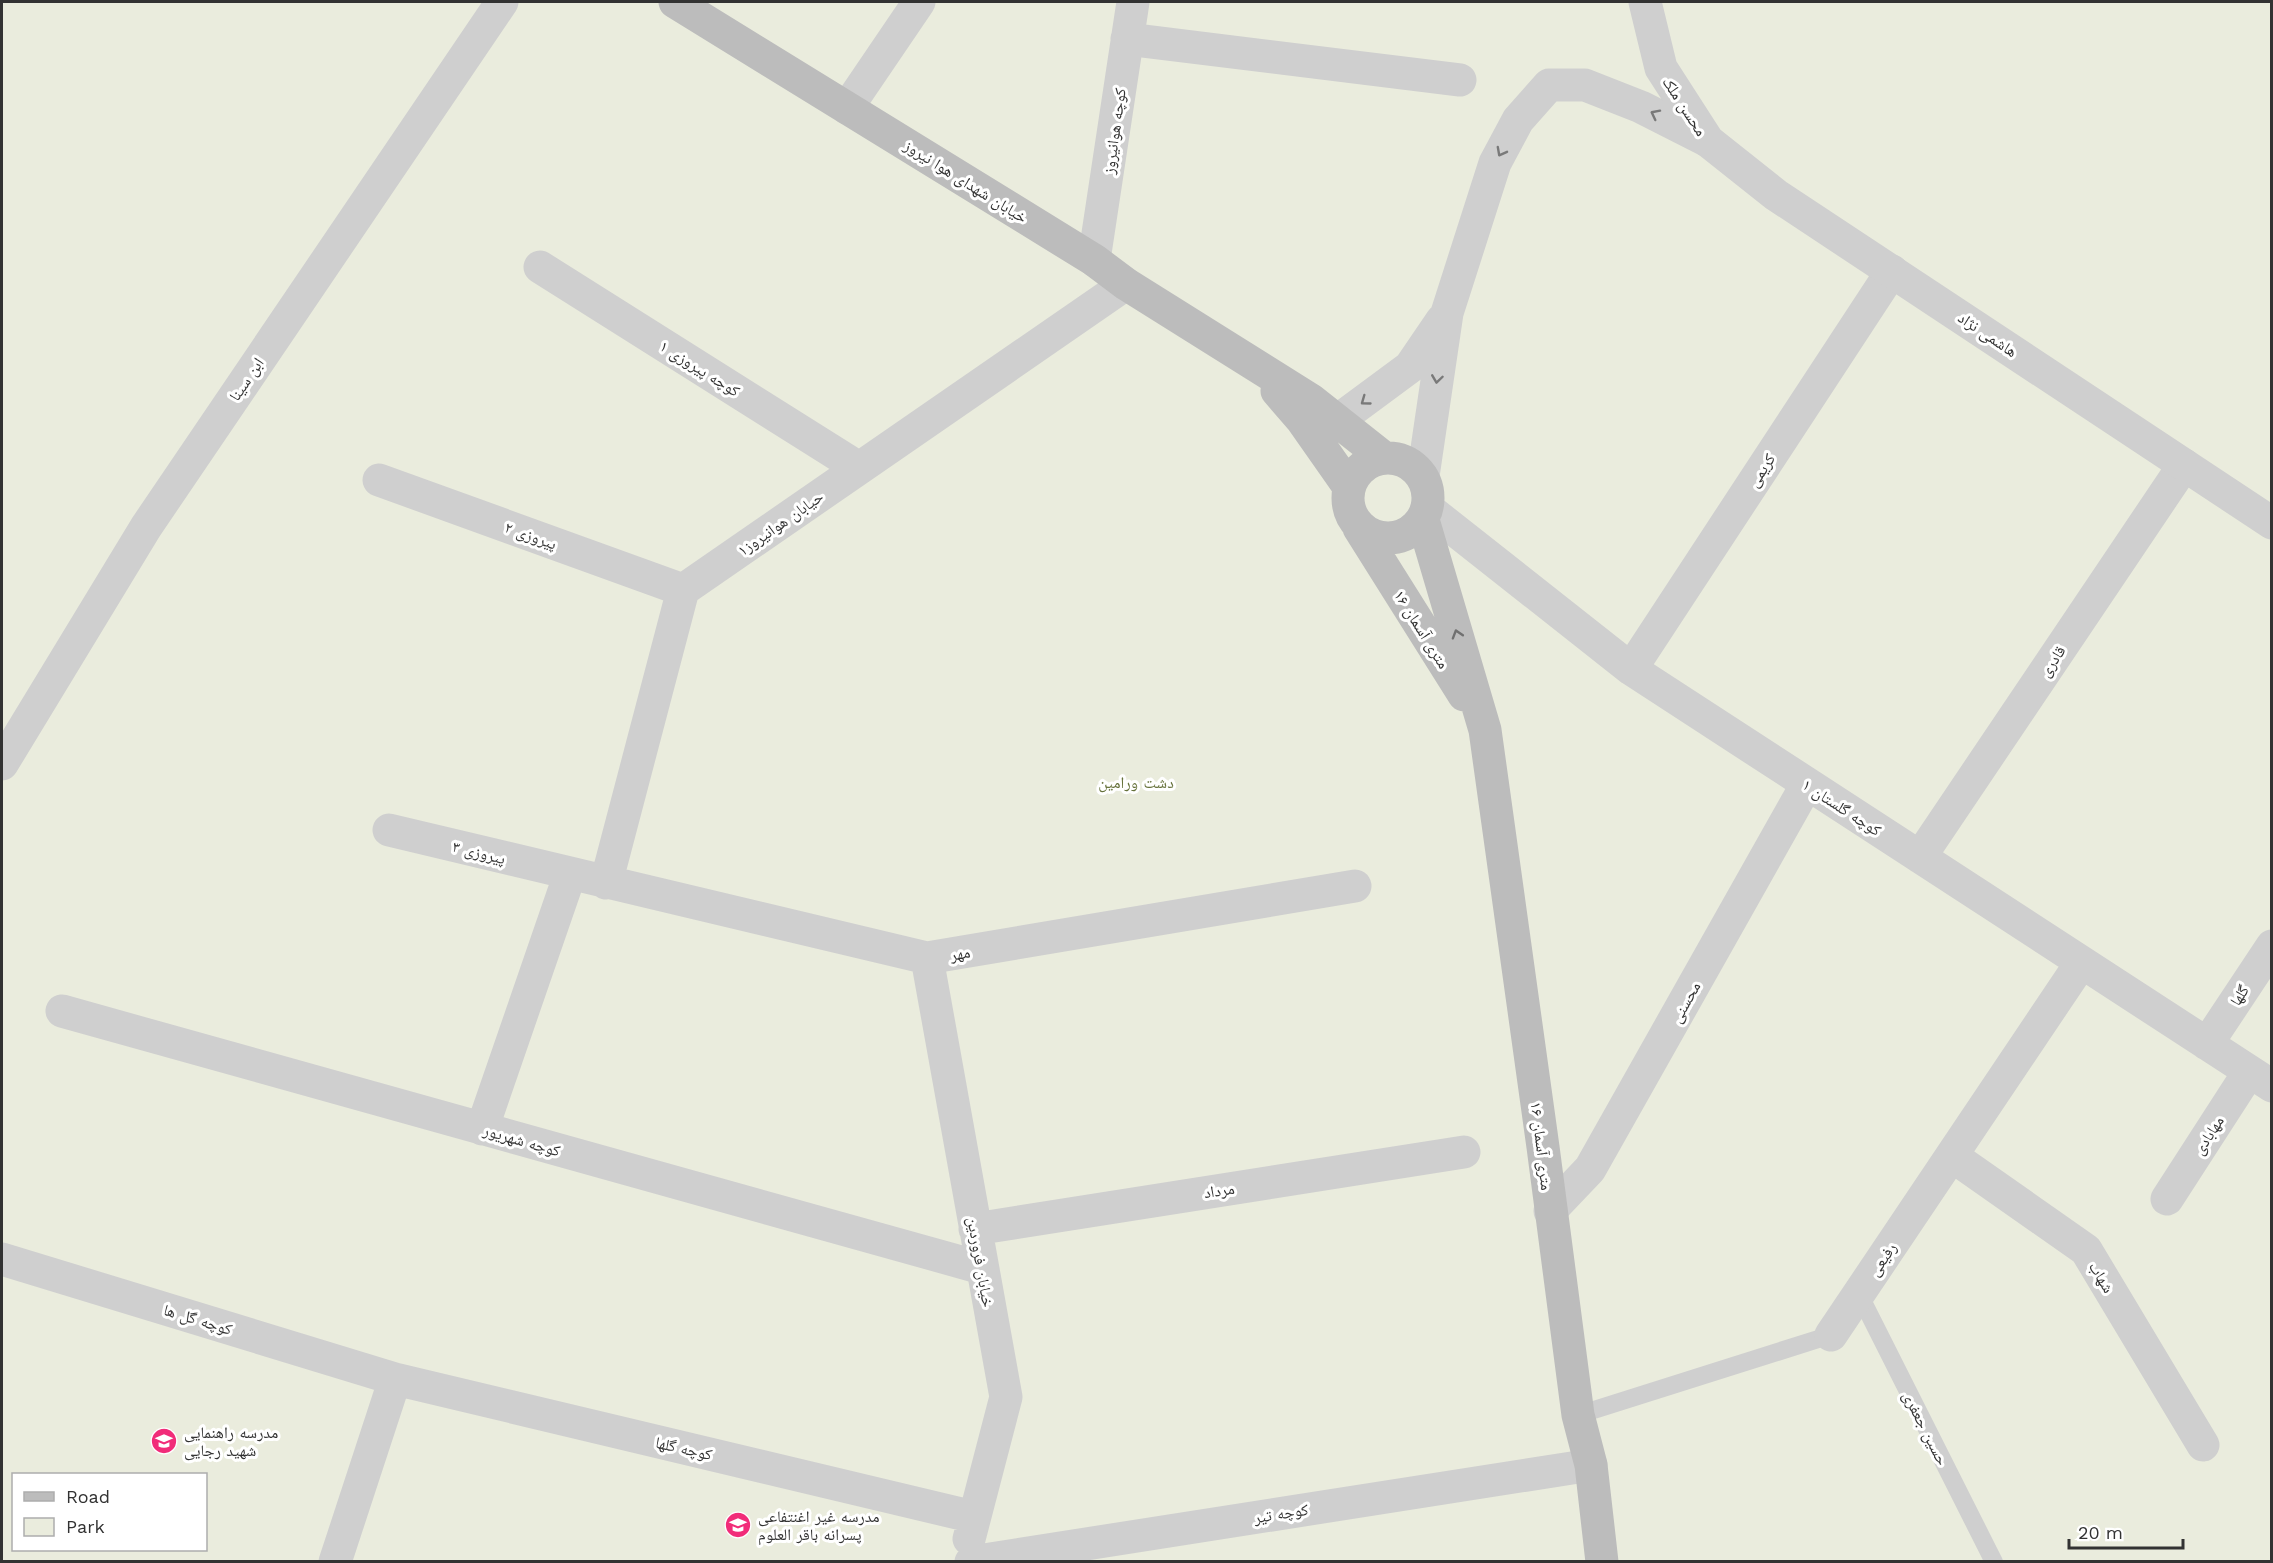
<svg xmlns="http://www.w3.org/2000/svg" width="2273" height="1563" font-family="'Work Sans','Noto Naskh Arabic',sans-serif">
<rect width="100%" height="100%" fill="#fff"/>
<path fill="#eaecdd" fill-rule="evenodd" d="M2,2H2271V1561L2,1562ZM14,1474H206V1550H14Z"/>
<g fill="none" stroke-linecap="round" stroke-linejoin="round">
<path stroke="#cfcfcf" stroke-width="18" d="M1859,1294L1994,1562
M1578,1415L1831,1335"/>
<path stroke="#cfcfcf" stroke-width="33" d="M1127,39L1460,80
M847,108L919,2
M1094,260L1133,2
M540,267L859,468
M1337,421L1410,367L1442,320
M1423,476L1447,313L1495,163L1518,120L1549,85H1585L1641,107L1708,141
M379,480L683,590
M1427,508L1631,669L2272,1086
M1631,669L1892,271
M389,830L927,958L1355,886
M1920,857L2184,465
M606,883L683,590L1126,284
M927,958L1006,1397L969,1539
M62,1011L982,1268
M2207,1044L2272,946
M482,1129L570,874
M1952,1156L2086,1250L2203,1445
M2167,1199L2249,1072
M1550,1211L1590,1169L1807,784
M975,1229L1464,1152
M2,1259L395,1379L974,1517
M1831,1335L2081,963
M335,1562L395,1379
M971,1562L1591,1465"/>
<path stroke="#cfcfcf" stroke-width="33" d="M1645,2L1661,68L1708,141L1776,195L2272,523
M2,764L146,527L502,2"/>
<path stroke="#bcbcbc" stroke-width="33" d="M675,2L1094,260L1126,284L1311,400L1383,457
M1277,391L1302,420L1349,487
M1348 498a40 40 0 1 1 80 0a40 40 0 1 1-80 0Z
M1423,520L1485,730L1543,1147L1578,1415L1591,1465L1602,1562
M1359,528L1464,695"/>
</g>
<defs><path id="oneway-chevron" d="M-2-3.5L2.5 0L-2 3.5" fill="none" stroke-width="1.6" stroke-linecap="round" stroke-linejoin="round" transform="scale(1.5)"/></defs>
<g stroke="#797979">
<use href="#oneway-chevron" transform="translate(1655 114) rotate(-153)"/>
<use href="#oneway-chevron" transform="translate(1501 152) rotate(118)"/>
<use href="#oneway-chevron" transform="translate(1437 379) rotate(98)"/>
<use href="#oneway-chevron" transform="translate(1365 401) rotate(144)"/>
</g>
<use stroke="#707070" href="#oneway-chevron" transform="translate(1457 634) rotate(-107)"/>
<defs>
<g id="school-disc" transform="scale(1.35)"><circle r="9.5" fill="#f12c79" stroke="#fff"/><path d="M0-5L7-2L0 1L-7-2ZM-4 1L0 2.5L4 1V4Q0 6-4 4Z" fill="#fff"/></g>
</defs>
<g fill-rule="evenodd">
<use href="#school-disc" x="164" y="1441"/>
<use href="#school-disc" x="738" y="1525"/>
</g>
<g text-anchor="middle" stroke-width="6" stroke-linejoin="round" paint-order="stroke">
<g font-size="16" fill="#323232" stroke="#fff">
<text transform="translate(1685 106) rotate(57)" y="6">محسن ملک</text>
<text transform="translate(1114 131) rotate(-82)" y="6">کوچه هوانیروز</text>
<text transform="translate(966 181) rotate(32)" y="6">خیابان شهدای هوا نیروز</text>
<text transform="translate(1988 334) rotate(34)" y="6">هاشمی نژاد</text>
<text transform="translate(700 368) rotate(32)" y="6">کوچه پیروزی ۱</text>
<text transform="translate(246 379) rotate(-56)" y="6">ابن سینا</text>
<text transform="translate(1761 470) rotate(-57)" y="6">کریمی</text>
<text transform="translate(780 523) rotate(-35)" y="6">حیابان هوانیروز۱</text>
<text transform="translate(531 535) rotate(20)" y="6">پیروزی ۲</text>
<text transform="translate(1422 629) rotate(58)" y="6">۱۶ متری آسمان</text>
<text transform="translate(2052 661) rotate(-56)" y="6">قادری</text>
<text transform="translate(1842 807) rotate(33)" y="6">کوچه گلستان ۱</text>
<text transform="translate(479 852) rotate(14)" y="6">پیروزی ۳</text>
<text transform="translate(960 953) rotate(-10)" y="6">مهر</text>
<text transform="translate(2239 995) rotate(-57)" y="6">گلها</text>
<text transform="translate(1685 1002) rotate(-61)" y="6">محسنی</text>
<text transform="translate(2208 1135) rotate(-57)" y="6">مهابادی</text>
<text transform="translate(522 1140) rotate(16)" y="6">کوچه شهریور</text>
<text transform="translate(1542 1146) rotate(83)" y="6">۱۶ متری آسمان</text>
<text transform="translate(1219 1190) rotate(-9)" y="6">مرداد</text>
<text transform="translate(1882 1259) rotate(-56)" y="6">رفیعی</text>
<text transform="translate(981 1262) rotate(80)" y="6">خیابان فروردین</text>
<text transform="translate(2102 1277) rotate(59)" y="6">شهاب</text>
<text transform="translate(198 1319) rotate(17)" y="6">کوچه گل ها</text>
<text transform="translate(1926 1428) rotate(63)" y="6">حسین جعفری</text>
<text transform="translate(684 1448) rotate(13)" y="6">کوچه گلها</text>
<text transform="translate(1281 1513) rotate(-9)" y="6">کوچه تیر</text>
</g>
<g font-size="16" fill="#66723b" stroke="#fff">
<text x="1136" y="788">دشت ورامین</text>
</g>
<g font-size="16" fill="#323232" stroke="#fff" text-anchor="start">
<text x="184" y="1438">مدرسه راهنمایی<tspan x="184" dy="18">شهید رجایی</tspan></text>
<text x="758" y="1522">مدرسه غیر اغنتفاعی<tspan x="758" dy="18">پسرانه باقر العلوم</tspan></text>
</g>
</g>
<rect width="2273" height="1563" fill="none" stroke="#323232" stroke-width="6"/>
<rect x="12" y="1473" width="195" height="78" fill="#ffffff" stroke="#adadad" stroke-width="1.5"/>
<rect x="24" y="1492" width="30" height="9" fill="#bcbcbc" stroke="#adadad" stroke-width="1.5"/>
<text x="66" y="1503" font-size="18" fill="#323232">Road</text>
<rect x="24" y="1518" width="30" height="18" fill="#eaecdd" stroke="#adadad" stroke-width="1.5"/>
<text x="66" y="1533" font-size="18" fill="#323232">Park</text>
<path d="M2069 1539v9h114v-9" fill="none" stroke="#323232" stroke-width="3"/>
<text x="2078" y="1539" font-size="18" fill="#323232" stroke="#ffffff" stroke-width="4.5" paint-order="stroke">20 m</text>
</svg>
